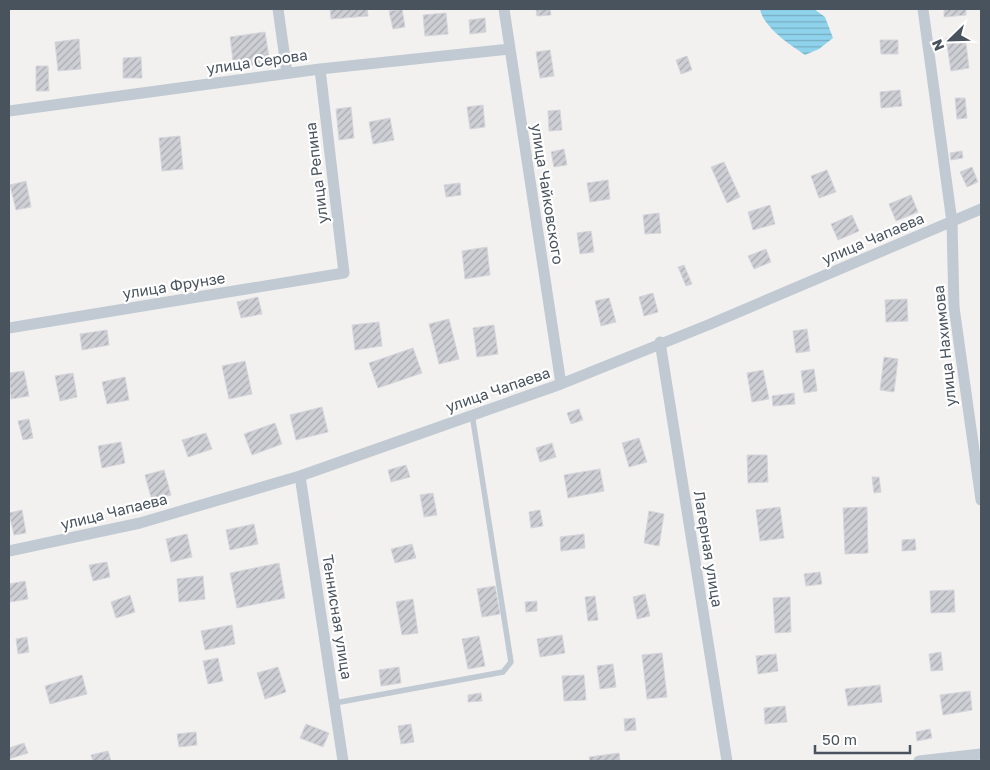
<svg xmlns="http://www.w3.org/2000/svg" width="990" height="770" font-family="'Golos Text',sans-serif">
<defs>
<pattern id="water-rules" width="6" height="5" patternUnits="userSpaceOnUse" patternTransform="scale(1.25)"><rect width="6" height="5" fill="#8ed3eb"/><path d="M0 2.5h6" fill="none" stroke="#76aec2"/></pattern>
<pattern id="building-hatch" width="6" height="6" patternUnits="userSpaceOnUse" patternTransform="scale(1.25)"><rect width="6" height="6" fill="#cecfd5"/><path d="M-1 1l2-2M0 6l6-6M5 7l2-2" fill="none" stroke="#a9abb0"/></pattern>
</defs>
<rect width="100%" height="100%" fill="#f3f1f0"/>
<path fill="url(#water-rules)" d="M760,9H814L825,17L833,38L819,49L805,55C790,45 763,27 760,9Z"/>
<path fill="url(#building-hatch)" stroke="#d5d6dc" d="M330,9H367L368,16L331,19Z
M402,9L405,27L393,29L389,11Z
M536,9H550L551,15L537,16Z
M944,9H966V15L944,17Z
M446,13L448,34L425,36L423,15Z
M485,18L486,32L470,34L469,20Z
M265,32L270,63L234,68L230,37Z
M965,36L969,68L951,71L946,38Z
M79,39L81,69L58,71L55,42Z
M880,40H898V54H881Z
M550,50L554,76L540,78L536,52Z
M687,56L692,70L681,74L676,60Z
M141,57L142,78H123V58Z
M36,66H48L49,91H36Z
M900,90L902,106L881,108L880,92Z
M955,98H965L967,118L957,119Z
M483,105L485,127L470,129L467,107Z
M351,107L354,138L339,140L336,109Z
M560,110L562,130L549,131L548,111Z
M390,118L394,140L373,144L369,122Z
M180,136L183,169L162,171L159,138Z
M564,149L567,165L554,167L551,152Z
M962,151L963,158L951,160L950,153Z
M724,162L740,197L727,203L711,167Z
M972,167L978,182L967,187L960,172Z
M827,170L836,192L819,198L811,176Z
M608,180L610,199L590,202L587,183Z
M26,181L31,207L16,210L10,185Z
M460,183L461,195L446,197L444,185Z
M911,195L918,212L896,221L889,204Z
M770,205L775,224L753,230L748,212Z
M659,213L661,233L645,234L643,215Z
M852,215L859,231L838,240L831,224Z
M591,231L594,252L580,254L577,233Z
M487,247L490,275L465,279L462,251Z
M766,249L771,262L754,269L748,256Z
M684,265L692,284L686,286L678,267Z
M653,293L658,312L644,316L639,297Z
M258,297L262,314L241,318L237,302Z
M609,298L616,322L601,326L595,301Z
M907,299L908,321L886,322L885,300Z
M449,319L459,359L439,364L429,324Z
M379,322L382,346L355,350L352,325Z
M494,325L498,354L477,357L473,328Z
M807,329L810,351L796,353L793,331Z
M107,330L109,345L82,350L80,334Z
M413,348L422,373L378,388L369,363Z
M884,357L898,359L894,392L880,390Z
M245,361L252,394L229,399L222,366Z
M814,369L817,391L804,393L801,371Z
M763,370L769,399L752,402L747,373Z
M24,371L29,396L11,399L9,373Z
M73,373L77,397L60,401L55,376Z
M125,377L129,400L107,404L102,382Z
M794,393L795,404L773,406L772,396Z
M322,407L328,432L296,440L290,415Z
M579,409L583,420L571,424L567,413Z
M29,419L33,438L23,440L18,421Z
M275,423L282,444L252,455L244,434Z
M206,433L212,449L188,457L182,440Z
M639,438L647,462L629,467L622,443Z
M121,442L125,463L102,468L98,446Z
M552,443L556,457L540,462L536,448Z
M747,455H767L768,482L748,483Z
M406,465L410,477L391,482L388,470Z
M600,469L604,491L568,498L564,475Z
M164,470L171,495L152,501L145,475Z
M872,477H879L881,492L874,493Z
M433,493L437,515L424,517L420,495Z
M780,507L784,538L760,541L756,510Z
M867,507L868,553L845,554L843,508Z
M22,510L26,533L14,535L9,513Z
M540,510L543,526L531,528L529,512Z
M649,511L664,514L659,546L644,543Z
M254,524L258,544L230,550L226,530Z
M187,534L192,557L171,562L166,539Z
M584,534L585,548L561,551L560,537Z
M915,539L916,550L902,551V540Z
M412,544L416,558L395,563L391,549Z
M107,562L110,577L93,581L89,565Z
M279,563L285,598L237,608L230,573Z
M820,572L822,584L806,586L804,574Z
M203,576L205,599L179,602L177,579Z
M25,581L28,599L10,602L9,584Z
M495,586L500,614L482,617L477,589Z
M954,590L955,612L931,613L930,591Z
M645,594L650,616L637,619L633,597Z
M130,595L135,612L116,618L111,602Z
M595,596L598,620L588,621L585,597Z
M790,597L791,632L775,633L773,598Z
M413,599L418,633L402,635L396,602Z
M537,601V611L526,612L525,602Z
M232,625L235,644L205,650L201,631Z
M562,635L565,653L540,657L537,639Z
M479,636L485,666L468,669L462,639Z
M27,637L29,652L18,654L16,639Z
M941,652L943,670L931,671L929,654Z
M662,653L667,697L647,699L642,655Z
M776,654L778,671L758,674L756,656Z
M218,658L223,681L208,684L203,661Z
M613,664L616,687L600,689L597,666Z
M278,667L286,692L265,699L257,673Z
M399,667L401,683L381,686L379,670Z
M82,675L87,694L50,704L45,686Z
M584,675L586,700L564,701L562,676Z
M880,685L882,702L848,706L845,689Z
M970,691L972,710L943,715L940,695Z
M481,693L482,701L468,702V695Z
M785,706L787,722L765,724L764,708Z
M635,718L636,730L625,731L624,719Z
M306,724L329,733L323,747L300,738Z
M411,724L414,742L401,744L398,726Z
M930,729L932,738L917,741L916,732Z
M196,732L197,745L179,747L177,734Z
M24,743L28,753L9,759V748Z
M108,751L111,761H93L91,755Z
M619,753L620,761H590L589,757Z"/>
<g fill="none" stroke-linecap="round" stroke-linejoin="round">
<path stroke="#c1cad2" stroke-width="5.5" d="M335,703L503,672L511,662L472,414"/>
<path stroke="#c1cad2" stroke-width="11" d="M278,9L287,73
M504,9L561,384
M923,9L952,222L954,307L981,500
M9,111L320,69L510,49
M9,328L344,273L320,69
M660,342L727,761
M300,476L343,761
M9,551L140,523L300,476L561,384L708,325L981,209
M919,761L981,754"/>
</g>
<g text-anchor="middle" stroke-width="4.5" stroke-linejoin="round" paint-order="stroke">
<g font-size="15" fill="#49535e" stroke="#fff">
<text transform="translate(257 62) rotate(-8)" y="5">улица Серова</text>
<text transform="translate(317 173) rotate(-97)" y="5">улица Репина</text>
<text transform="translate(547 194) rotate(81)" y="5">улица Чайковского</text>
<text transform="translate(873 239) rotate(-23)" y="5">улица Чапаева</text>
<text transform="translate(174 286) rotate(-9)" y="5">улица Фрунзе</text>
<text transform="translate(945 346) rotate(-96)" y="5">улица Нахимова</text>
<text transform="translate(498 390) rotate(-19)" y="5">улица Чапаева</text>
<text transform="translate(114 512) rotate(-14)" y="5">улица Чапаева</text>
<text transform="translate(708 549) rotate(81)" y="5">Лагерная улица</text>
<text transform="translate(337 617) rotate(81)" y="5">Теннисная улица</text>
</g>
</g>
<rect width="990" height="770" fill="none" stroke="#49535e" stroke-width="20"/>
<g transform="translate(950 40) rotate(247)" stroke="#ffffff" stroke-width="4" paint-order="stroke">
<path d="M0-4L9 19L0 12L-9 19Z" fill="#49535e"/>
<text y="-8" font-size="14" font-weight="bold" text-anchor="middle" fill="#49535e">N</text>
</g>
<path d="M815 745v8h95v-8" fill="none" stroke="#49535e" stroke-width="2.5"/>
<text x="822" y="745" font-size="15" fill="#49535e" stroke="#ffffff" stroke-width="4" paint-order="stroke">50 m</text>
</svg>
